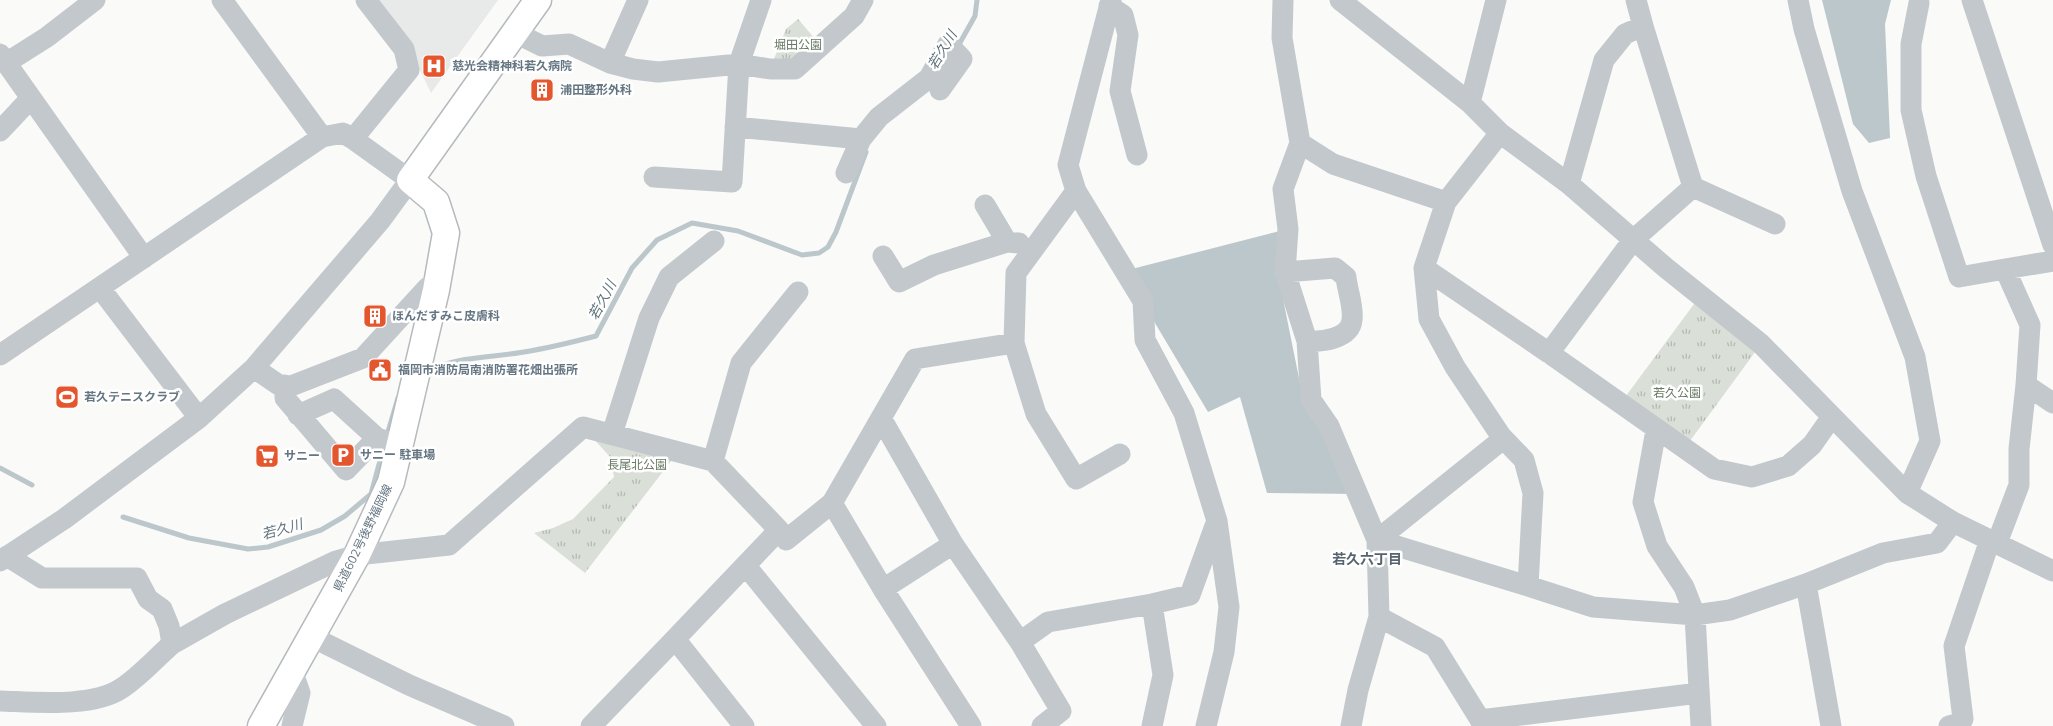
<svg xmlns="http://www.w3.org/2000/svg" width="2053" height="726" font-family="'Nunito Sans','Noto Sans JP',sans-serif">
<defs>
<pattern id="park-tufts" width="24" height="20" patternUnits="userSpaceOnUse" patternTransform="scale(1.25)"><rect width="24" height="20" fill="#dadfd7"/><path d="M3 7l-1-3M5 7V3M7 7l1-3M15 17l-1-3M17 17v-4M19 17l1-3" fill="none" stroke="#b4b9b4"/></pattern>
</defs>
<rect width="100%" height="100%" fill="#fafaf8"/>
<path fill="#e8e9e9" d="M375,0H498L431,93L405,39Z"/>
<path fill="url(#park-tufts)" d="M798,19L822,47L770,69L786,29Z
M1700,296L1761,344L1684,449L1620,404Z
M583,427L678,452L585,573L534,533L553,528L573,519L614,477L611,458Z"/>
<path fill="#bbc7cb" d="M1822,0H1891L1885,24L1890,138L1869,143L1853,124Z
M1288,229L1281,289L1304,403L1358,494L1267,493L1240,397L1208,412L1124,271Z"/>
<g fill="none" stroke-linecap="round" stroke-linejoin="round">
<path stroke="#bbc7cb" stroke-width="5" d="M957,48L975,16L977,0
M426,372C456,356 491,358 524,352C548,348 573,342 596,336L632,268L657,240L692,223L738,231L802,255L819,253L828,247L836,232L866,152
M387,435L398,398
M0,468L32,485
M123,517L189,538L248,549L268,547L321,530L345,516L371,494L384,446"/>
<g stroke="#b5babe" stroke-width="29">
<path id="major" d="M261,726L357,555L391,482L436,290L446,233L436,202L410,180L538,0"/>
</g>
<path stroke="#c3c8cc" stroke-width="21" d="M222,0L322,137
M1111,0L1068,165L1076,191L1143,301L1145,340L1184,413L1217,521L1229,607L1224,652L1206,726
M1283,0L1282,38L1300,143L1283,189L1288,229L1285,272L1307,341L1311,400L1329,426L1377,540L1379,617L1435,647L1484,726
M1340,0L1470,103L1500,133L1569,184L1666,268L1761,344L1907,493L1953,522L2053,571
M1636,0L1643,26
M1798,0L1804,29L1852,191L1915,357L1930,441L1907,493
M1972,0L2053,245
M1919,3L1911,44V110L1926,176L1959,277L2005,269
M1109,6L1123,15L1128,35L1120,91L1137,155
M514,32L542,46L569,44L610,63L633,69L658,72L739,64L770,69H795L854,16L863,0
M0,54L144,258
M6,63L47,37L95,0
M610,63L638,0
M1470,103L1496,0
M735,127L861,139L879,117L929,78L948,44L962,59L940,90
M0,131L31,98
M1500,133L1446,202L1424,268L1549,353L1633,240L1693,187
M353,139L409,70L404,49L366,0
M1300,143L1333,164L1446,202
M846,173L861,139
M654,177L732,182L739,64L761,0
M1569,184L1604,60L1625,34L1643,26L1693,187L1775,224
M985,205L1007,242L1019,243
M883,256L899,282L934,265L1007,242
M1424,268L1429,319L1455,367L1501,436L1524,460L1533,493L1528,586L1593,607L1695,615L1684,587L1657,546L1643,502L1656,430
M1285,272L1335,268L1346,277C1347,289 1354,307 1352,320C1350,339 1322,342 1307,341
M100,288L199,418
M1014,343L1036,414L1076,479L1120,454
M1549,353L1714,469L1752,477L1788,466L1812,445L1831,418
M0,355L322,137L343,133L353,139L410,180L380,221L254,368L199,418L64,519L0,561
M254,368L279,385L291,386L363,358L427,288L436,290
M285,385V398L346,470L377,438
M2026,385L2030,325L2005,269L2053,261
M298,415L334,399L377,438L391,443
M881,418L953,544L1020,642L1061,711L1042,726
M612,434L649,318L669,277L714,241
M1503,439L1377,540L1528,586
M832,503L883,589L971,726
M779,530L786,540L832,503L915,359L1014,343L1016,273L1076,191
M1997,543L2019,485V449L2026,385L2053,403
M746,566L876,726
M1806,584L1831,726
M883,589L953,544
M312,637L409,685L504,726
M1020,642L1048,622L1152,604
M172,644L225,614L336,561L357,555L449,545L583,427L713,461
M0,701C34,702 93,708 122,688C140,676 156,658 172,644L169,626L162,609L148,599L137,578H42L7,556
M1480,720L1699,693
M292,726L300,693L292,670
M591,726L675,639
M744,726L675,639L779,530L713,461L741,363L798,292
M1152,726L1163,675L1152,604L1190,595L1216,523
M1351,726L1358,690L1379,617
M1701,726L1695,615L1730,610L1806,584L1883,553L1937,543L1953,522
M1949,726L1961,723L1963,719L1954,646L1990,540"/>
<use href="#major" stroke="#fff" stroke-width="26"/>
</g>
<defs>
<g id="hospital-square" transform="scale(1.25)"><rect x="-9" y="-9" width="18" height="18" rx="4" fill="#e4572e" stroke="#fff"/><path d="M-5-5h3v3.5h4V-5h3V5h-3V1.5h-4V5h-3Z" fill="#fff"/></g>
<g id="building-square" transform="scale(1.25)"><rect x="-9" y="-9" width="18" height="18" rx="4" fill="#e4572e" stroke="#fff"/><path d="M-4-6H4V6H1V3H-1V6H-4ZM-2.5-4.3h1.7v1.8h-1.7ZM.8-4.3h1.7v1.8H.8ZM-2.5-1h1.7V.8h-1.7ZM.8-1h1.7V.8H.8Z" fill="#fff"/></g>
<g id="civic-square" transform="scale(1.25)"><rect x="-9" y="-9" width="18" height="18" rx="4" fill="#e4572e" stroke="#fff"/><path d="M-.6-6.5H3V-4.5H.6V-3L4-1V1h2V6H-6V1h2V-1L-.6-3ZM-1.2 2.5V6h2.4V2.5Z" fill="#fff"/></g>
<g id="stadium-square" transform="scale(1.25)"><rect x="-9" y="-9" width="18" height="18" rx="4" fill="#e4572e" stroke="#fff"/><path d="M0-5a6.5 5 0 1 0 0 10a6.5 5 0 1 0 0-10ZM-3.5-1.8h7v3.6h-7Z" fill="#fff"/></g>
<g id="parking-square" transform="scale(1.25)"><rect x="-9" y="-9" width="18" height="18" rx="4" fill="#e4572e" stroke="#fff"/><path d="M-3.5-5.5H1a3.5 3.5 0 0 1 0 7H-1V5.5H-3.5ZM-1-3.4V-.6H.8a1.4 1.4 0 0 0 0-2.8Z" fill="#fff"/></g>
<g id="supermarket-square" transform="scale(1.25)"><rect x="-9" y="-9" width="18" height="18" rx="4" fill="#e4572e" stroke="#fff"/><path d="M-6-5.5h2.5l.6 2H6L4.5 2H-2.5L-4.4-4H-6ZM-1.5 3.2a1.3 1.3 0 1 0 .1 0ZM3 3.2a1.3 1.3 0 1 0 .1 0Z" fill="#fff"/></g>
</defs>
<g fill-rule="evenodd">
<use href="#hospital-square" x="434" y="66"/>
<use href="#building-square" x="542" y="90"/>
<use href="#building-square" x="375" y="316"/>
<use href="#civic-square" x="380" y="370"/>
<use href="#stadium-square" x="67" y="397"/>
<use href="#parking-square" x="343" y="455"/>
<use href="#supermarket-square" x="267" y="456"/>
</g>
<g text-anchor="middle" stroke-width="5" stroke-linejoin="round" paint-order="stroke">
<g font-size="12" fill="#687a64" stroke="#fff">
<text x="798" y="49">堀田公園</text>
<text x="1677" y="397">若久公園</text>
<text x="637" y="469">長尾北公園</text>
</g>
<g font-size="12" font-weight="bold" fill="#657683" stroke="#fff" text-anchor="start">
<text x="452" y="70">慈光会精神科若久病院</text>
<text x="560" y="94">浦田整形外科</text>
<text x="392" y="320">ほんだすみこ皮膚科</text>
<text x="398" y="374">福岡市消防局南消防署花畑出張所</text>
<text x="84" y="401">若久テニスクラブ</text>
<text x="360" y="459">サニー 駐車場</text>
<text x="284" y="460">サニー</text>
</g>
<g font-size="12" fill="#657683" stroke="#fff">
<text transform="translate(363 538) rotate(-64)" y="4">県道602号後野福岡線</text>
</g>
<g font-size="14" font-style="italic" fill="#60757c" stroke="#fff">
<text transform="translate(942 50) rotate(-59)" y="5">若久川</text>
<text transform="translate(602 300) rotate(-62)" y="5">若久川</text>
<text transform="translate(282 529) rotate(-16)" y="5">若久川</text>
</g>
<g font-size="14" font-weight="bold" fill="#57646e" stroke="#fff">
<text x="1367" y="564">若久六丁目</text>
</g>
</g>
</svg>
